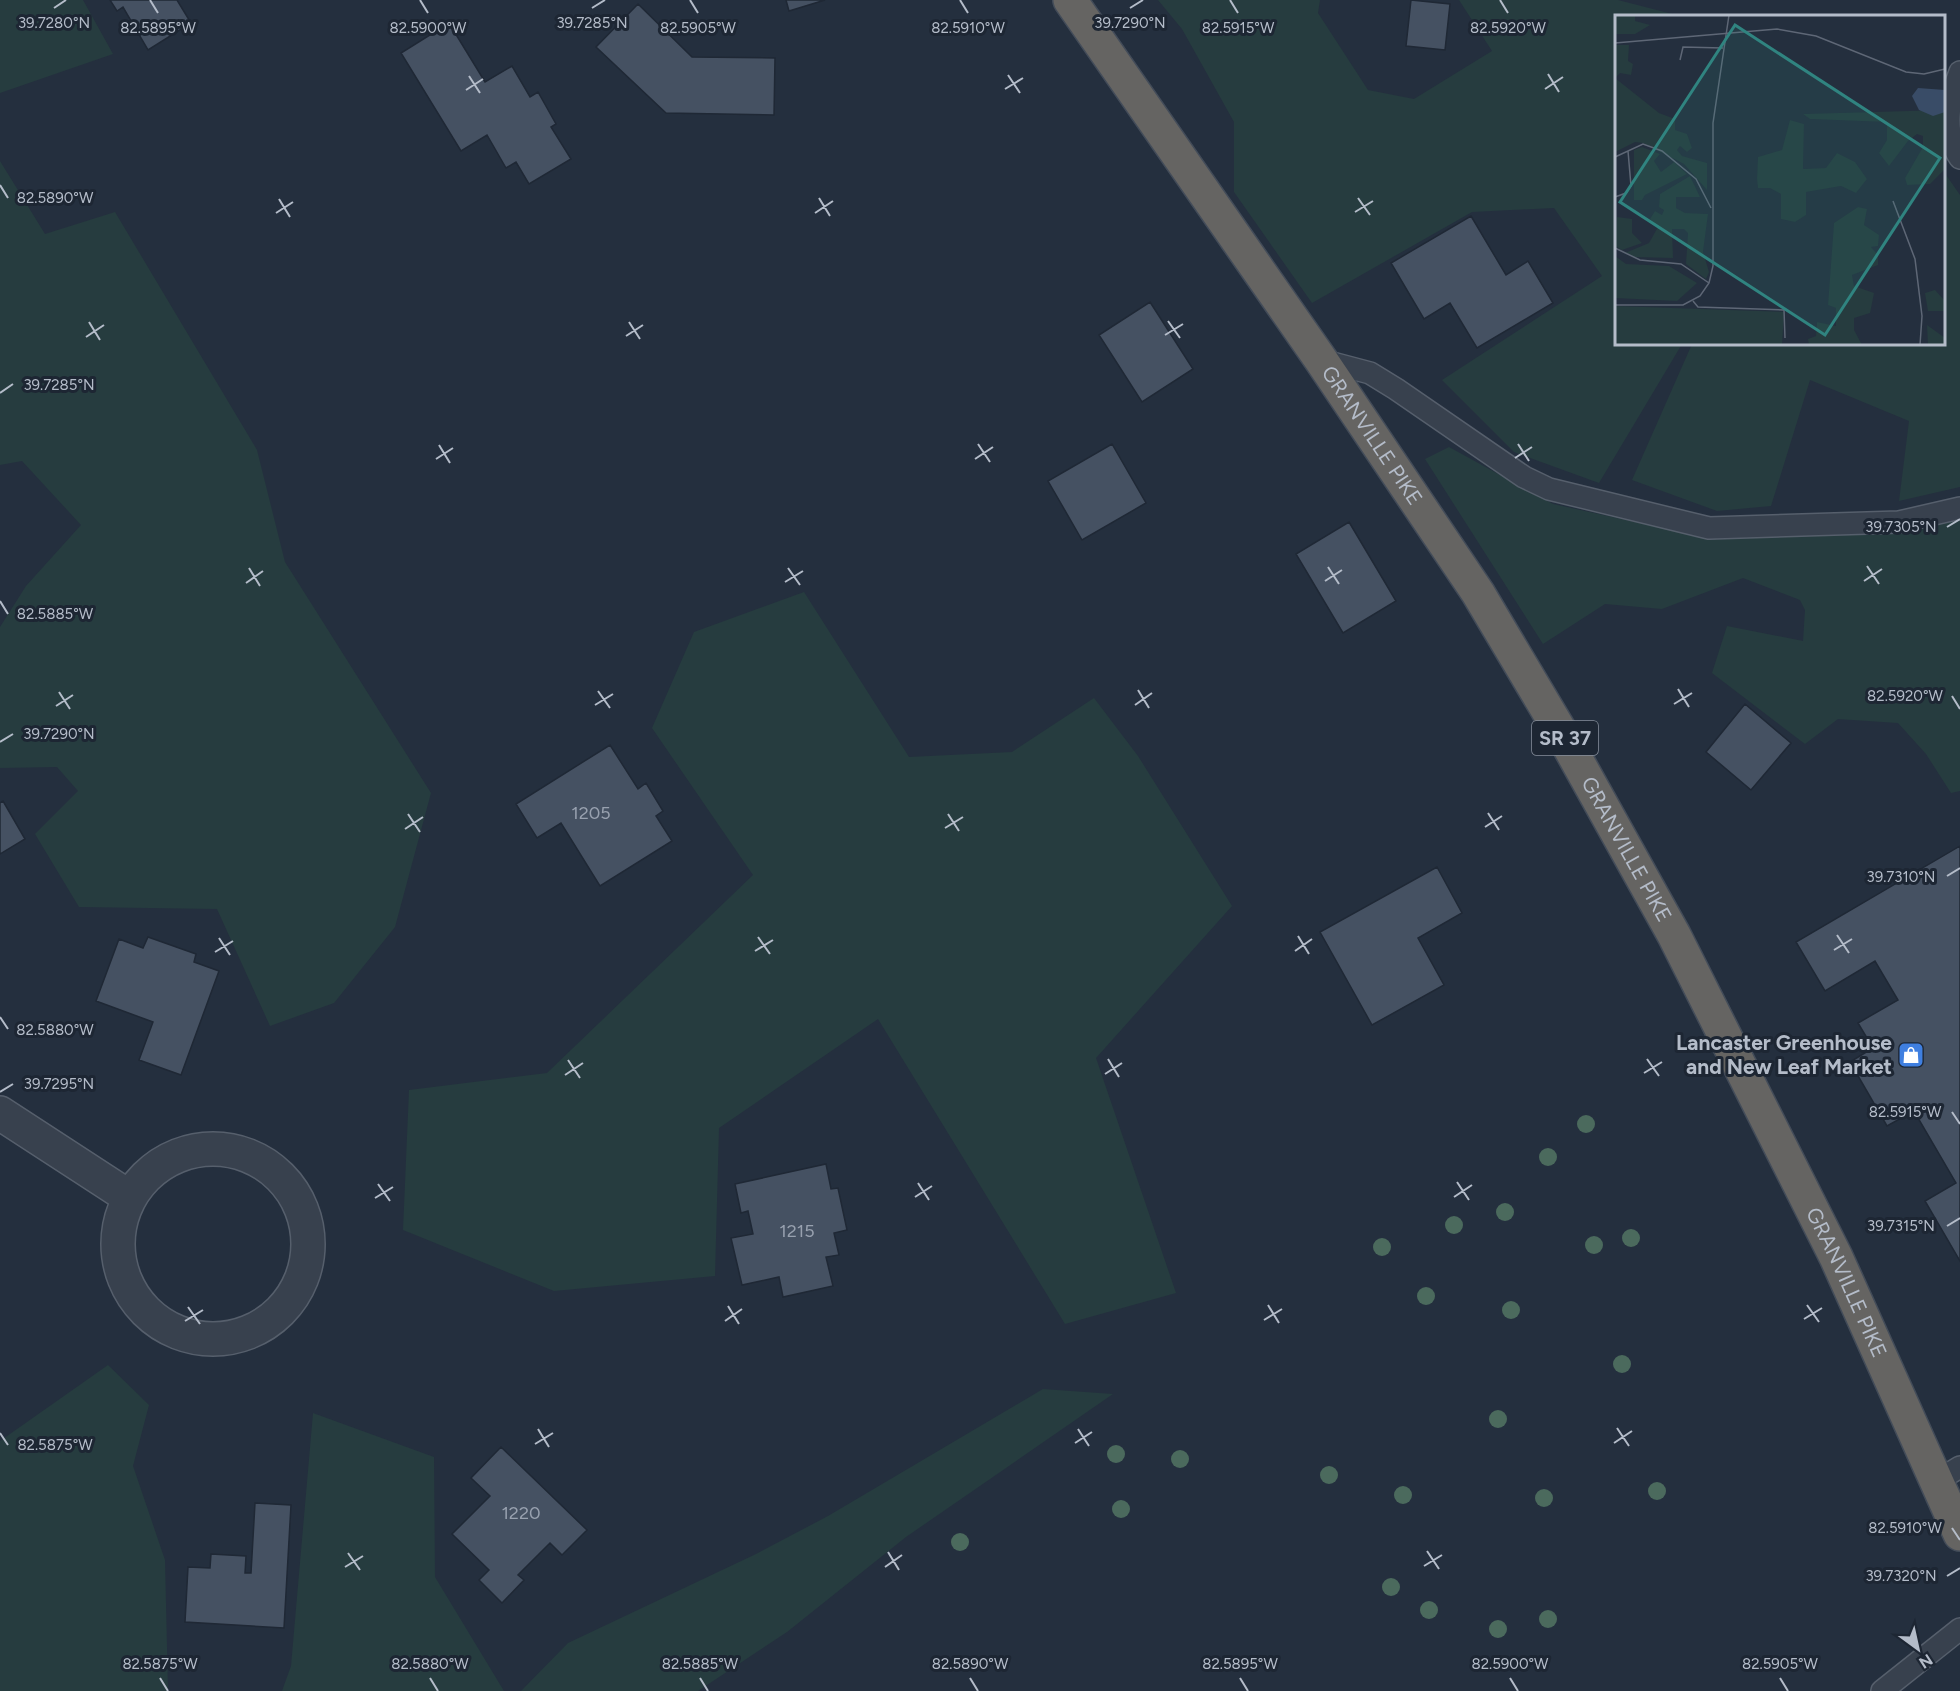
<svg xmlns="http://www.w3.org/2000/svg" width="1960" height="1691" font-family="Figtree,sans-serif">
<rect width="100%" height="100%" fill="#242f3e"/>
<path fill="#263c3f" d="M0,0H83L113,54L0,93Z
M1158,0H1320L1318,13L1368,90L1414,99L1492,51L1459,0H1618L1680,16H1616V344H1682L1599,483L1514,452L1442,380L1602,276L1554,208L1472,212L1312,303L1234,192V122L1182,29Z
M0,161L45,234L115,212L257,450L285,562L431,793L395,927L334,1003L270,1026L217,909L79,907L35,834L78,791L57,767L0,768V627L26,586L81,525L22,461L0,465Z
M1944,172L1960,195V487L1899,501L1909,421L1810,380L1771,506L1717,511L1632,480L1692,344H1944Z
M1449,447L1553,504L1699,536L1843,535L1960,516V791L1951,793L1926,754L1898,723L1838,719L1805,744L1712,673L1727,626L1803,641L1805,610L1800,600L1743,578L1662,609L1605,604L1543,644L1425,459Z
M804,592L909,757L1012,752L1094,698L1138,756L1232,906L1096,1058L1176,1293L1065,1324L878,1019L719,1128L715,1276L554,1291L403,1230L409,1090L547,1073L753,875L652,728L694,632Z
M108,1365L149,1405L133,1466L165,1560L168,1691H0V1441Z
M1043,1389L1113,1394L906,1537L787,1632L698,1691H521L568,1643L756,1554L828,1516Z
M313,1413L434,1457L435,1577L504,1691H282L291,1666Z"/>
<path fill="#455162" stroke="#1f2835" stroke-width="1.5" d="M110,0H177L191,23L148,50L123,7L117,11Z
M786,0H825L789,11Z
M1411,0L1450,4L1445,50L1406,46Z
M638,4L692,57L775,58L774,115L666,113L596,47Z
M449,23L485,82L512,66L530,97L538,92L556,124L551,127L571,159L529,184L516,162L506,168L487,135L461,151L401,53Z
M1471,216L1506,275L1528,261L1553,303L1477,348L1450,303L1424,319L1391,263Z
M1150,302L1193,369L1142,402L1099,335Z
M1112,444L1146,503L1082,540L1048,481Z
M1349,522L1396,601L1343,633L1296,554Z
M1745,704L1791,743L1751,790L1706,752Z
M610,745L638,789L646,783L663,811L656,816L672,841L600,886L561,823L537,838L516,804Z
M3,801L25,839L0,854V803Z
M1960,846V1261L1925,1201L1956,1183L1914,1111L1887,1126L1850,1062L1873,1048L1858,1023L1898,1000L1875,961L1825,991L1796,942Z
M1437,867L1462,913L1418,938L1444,985L1372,1025L1320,932Z
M148,937L196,954L194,962L219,971L181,1075L139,1060L153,1022L96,1001L119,939L143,948Z
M826,1164L831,1189L838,1188L847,1230L834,1233L839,1255L826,1257L833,1286L783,1297L779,1277L742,1285L731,1238L753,1234L748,1211L741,1213L735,1184Z
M501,1447L587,1530L562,1555L550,1543L518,1575L524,1580L502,1603L479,1580L489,1570L452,1534L490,1496L471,1478Z
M255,1503L291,1505L284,1628L185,1622L188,1567L210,1568L211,1554L246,1556L245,1573H251Z"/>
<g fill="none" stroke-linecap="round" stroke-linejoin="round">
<g stroke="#565f6c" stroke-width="24">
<path id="service" d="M1960,72C1949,99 1942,132 1960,158
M1321,360L1370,373L1396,389L1524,477L1549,489L1709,528L1899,522L1960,508
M1937,1481L1960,1467
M1882,1691L1960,1629"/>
</g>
<g stroke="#565f6c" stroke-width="36">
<path id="minor" d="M0,1113L129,1197
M118 1244a95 95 0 1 1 190 0a95 95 0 1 1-190 0Z"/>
</g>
<g stroke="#434c59" stroke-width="36">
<g id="trunk">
<path id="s1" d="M1070,0L1321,360L1478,593L1566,741L1674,935L1836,1257L1960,1534"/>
</g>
</g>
<use href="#service" stroke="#38414e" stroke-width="21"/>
<use href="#minor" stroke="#38414e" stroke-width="33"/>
<use href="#trunk" stroke="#656462" stroke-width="33"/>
</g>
<g fill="#4b6a5d">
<circle cx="1586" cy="1124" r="9"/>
<circle cx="1548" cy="1157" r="9"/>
<circle cx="1505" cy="1212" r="9"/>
<circle cx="1454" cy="1225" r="9"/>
<circle cx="1631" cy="1238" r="9"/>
<circle cx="1594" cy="1245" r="9"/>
<circle cx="1382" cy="1247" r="9"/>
<circle cx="1426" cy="1296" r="9"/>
<circle cx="1511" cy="1310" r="9"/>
<circle cx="1622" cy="1364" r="9"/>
<circle cx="1498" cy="1419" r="9"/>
<circle cx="1116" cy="1454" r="9"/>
<circle cx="1180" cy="1459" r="9"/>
<circle cx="1329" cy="1475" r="9"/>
<circle cx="1657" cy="1491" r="9"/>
<circle cx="1403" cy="1495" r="9"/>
<circle cx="1544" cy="1498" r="9"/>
<circle cx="1121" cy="1509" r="9"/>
<circle cx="960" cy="1542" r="9"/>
<circle cx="1391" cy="1587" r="9"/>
<circle cx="1429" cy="1610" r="9"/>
<circle cx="1548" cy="1619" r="9"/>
<circle cx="1498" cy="1629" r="9"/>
</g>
<path fill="none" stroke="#b4bcc9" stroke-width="2" d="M150,0L158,13M420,0L428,13M690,0L698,13M960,0L968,13M1230,0L1238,13M1500,0L1508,13M54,8L66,0M592,8L605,0M1130,8L1143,0M1548,74L1559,92M1008,75L1020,93M469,76L480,93M1005,89L1023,78M1545,89L1563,77M466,90L483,79M0,185L8,198M819,198L830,216M1358,198L1370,215M279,199L290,217M1355,212L1373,201M276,213L293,202M815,213L833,201M1168,321L1180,338M89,322L100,340M629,322L640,339M1165,335L1183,324M626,336L643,325M86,337L104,325M0,393L13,384M978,444L990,462M1518,444L1529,461M439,445L450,463M1515,458L1532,447M436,459L453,448M975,459L993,447M1947,527L1960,519M1867,566L1879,584M1328,567L1339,584M249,568L260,586M788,568L800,585M1325,581L1342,570M1864,581L1882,569M785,582L803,571M246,583L263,571M0,601L8,614M1678,689L1689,707M1138,690L1149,708M598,691L610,708M59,692L70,709M1952,696L1960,709M1674,704L1692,693M595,705L613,694M1135,705L1152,693M56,706L73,695M0,742L13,734M1488,813L1499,830M408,814L420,832M948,814L959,831M1485,827L1502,816M945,828L963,817M405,829L423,817M1947,876L1960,868M1837,935L1849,953M1298,936L1309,954M758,937L770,954M219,938L230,955M1834,950L1852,939M755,951L773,940M1295,951L1312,939M215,952L233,941M0,1017L8,1029M1108,1059L1119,1077M1647,1059L1659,1076M568,1060L580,1078M1644,1073L1662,1062M1105,1074L1122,1063M565,1075L583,1063M0,1092L13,1084M1952,1112L1960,1124M1457,1182L1469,1200M918,1183L929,1200M378,1184L390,1201M915,1197L932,1186M1454,1197L1472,1185M375,1198L393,1187M1947,1226L1960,1218M1268,1305L1279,1323M1807,1305L1819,1322M728,1306L739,1324M188,1307L200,1324M1804,1319L1822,1308M1264,1320L1282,1309M185,1321L203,1310M725,1321L742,1309M1617,1428L1629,1446M538,1429L549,1447M1078,1429L1089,1446M0,1433L8,1445M1075,1443L1092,1432M1614,1443L1632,1431M535,1444L553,1433M1952,1528L1960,1540M1427,1551L1439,1569M888,1552L899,1570M348,1553L360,1570M1424,1566L1442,1555M345,1567L363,1556M885,1567L902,1555M1947,1576L1960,1568M160,1678L168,1691M430,1678L438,1691M700,1678L708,1691M970,1678L978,1691M1240,1678L1248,1691M1510,1678L1518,1691M1780,1678L1788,1691"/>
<defs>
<g id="shop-square" transform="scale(1.35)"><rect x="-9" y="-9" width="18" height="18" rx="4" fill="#3f7fe0" stroke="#1d2633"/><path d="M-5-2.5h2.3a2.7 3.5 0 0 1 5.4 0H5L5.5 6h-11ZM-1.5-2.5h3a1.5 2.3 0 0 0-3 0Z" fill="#fff"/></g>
</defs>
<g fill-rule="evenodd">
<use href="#shop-square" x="1911" y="1055"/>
</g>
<g text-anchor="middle" stroke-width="6" stroke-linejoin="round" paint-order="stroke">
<g font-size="18" fill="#98a1af">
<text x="591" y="819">1205</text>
<text x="797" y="1237">1215</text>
<text x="521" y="1519">1220</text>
</g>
<rect fill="#1d2633" stroke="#878f9c" stroke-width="1.5" x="1532" y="721" width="66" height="34" rx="4.5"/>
<g font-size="20" font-weight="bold" fill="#b4bcc9">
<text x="1565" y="745">SR 37</text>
</g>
<g font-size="21" fill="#b4bcc9" stroke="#1d2633">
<text dy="7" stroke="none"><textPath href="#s1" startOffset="530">GRANVILLE PIKE</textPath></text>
<text dy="7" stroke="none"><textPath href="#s1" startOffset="1016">GRANVILLE PIKE</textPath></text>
<text dy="7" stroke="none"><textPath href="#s1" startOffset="1502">GRANVILLE PIKE</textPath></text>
</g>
<g font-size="21" font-weight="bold" fill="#b4bcc9" stroke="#1d2633" text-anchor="end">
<text x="1892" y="1050">Lancaster Greenhouse<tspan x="1892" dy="24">and New Leaf Market</tspan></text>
</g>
</g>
<g transform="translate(1615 15)">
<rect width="330" height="330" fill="#242f3e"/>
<path d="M0,0H20V6L35,10L20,19H0ZM0,30H14L13,46L18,49L16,60L5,58L0,63L44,98L60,104V115L72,119L77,133L72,137L65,131L62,135L67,141L92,148V175L69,149L28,128L20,127L0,137ZM330,95V154L315,169L292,170L290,163L308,132V121L302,119L293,126L274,151L264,138L272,125V107L195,104L188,99ZM175,105L189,109L188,154L211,153L222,138L240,147L252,164L241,178L226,171L191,177V200L180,207L166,204V179L155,173H143L142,164L143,142L167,135ZM27,132L45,139L39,146L46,157L59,147L72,159L30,180L27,185H19V135ZM75,161L85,182H61V193L70,198L93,199L88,237L94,257L91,264L71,249L73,218L69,214H57L58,243L19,242L10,238L34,228L43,212L35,204L40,196L47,200L49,195L44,192L45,179ZM243,192L252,194L249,210L264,220L263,231L256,232L263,240V250L237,260L239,271L259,278L255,298L239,303V315L247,330H194L193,324L201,321L202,307L221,311V293L213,290L219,208ZM2,202L17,204V218L27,228L7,235L0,231ZM0,241L11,249L54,251L82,268L62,286L0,283ZM320,275L330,286V296H313L310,278ZM0,291L169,297L167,330H0ZM312,310L330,323V330H313Z" fill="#263c3f"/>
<path d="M303,73L330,75V97L318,101L304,95L297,81Z" fill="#394c67"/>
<path fill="none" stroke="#5e6776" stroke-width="1.5" d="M0,28L162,14L201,21L291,57L309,59L330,54M65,45L68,32L108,33M0,142L28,129L47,136L81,164L96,193M0,182L11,178L16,171L13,136M278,186L300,244L307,301L305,330M0,233L25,245L66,249L94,268M78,286L83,292L169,295L170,323M0,290H68L85,281L94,268L98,251V108L114,0"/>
<path fill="#308480" fill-opacity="0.15" stroke="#308480" stroke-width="3" d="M120,10L325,143L210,320L5,187Z"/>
<rect width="330" height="330" fill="none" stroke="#b4bcc9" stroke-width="3"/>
</g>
<g font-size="15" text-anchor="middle" fill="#b4bcc9" stroke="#1d2633" stroke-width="6" stroke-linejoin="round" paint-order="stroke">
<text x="54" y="28">39.7280°N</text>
<text x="592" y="28">39.7285°N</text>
<text x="1130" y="28">39.7290°N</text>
<text x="158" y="33">82.5895°W</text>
<text x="428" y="33">82.5900°W</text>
<text x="698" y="33">82.5905°W</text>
<text x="968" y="33">82.5910°W</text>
<text x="1238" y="33">82.5915°W</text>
<text x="1508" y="33">82.5920°W</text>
<text x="55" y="203">82.5890°W</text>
<text x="59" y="390">39.7285°N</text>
<text x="1901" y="532">39.7305°N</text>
<text x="55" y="619">82.5885°W</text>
<text x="1905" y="701">82.5920°W</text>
<text x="59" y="739">39.7290°N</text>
<text x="1901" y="882">39.7310°N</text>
<text x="55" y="1035">82.5880°W</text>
<text x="59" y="1089">39.7295°N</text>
<text x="1905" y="1117">82.5915°W</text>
<text x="1901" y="1231">39.7315°N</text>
<text x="55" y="1450">82.5875°W</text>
<text x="1905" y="1533">82.5910°W</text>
<text x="1901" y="1581">39.7320°N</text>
<text x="160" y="1669">82.5875°W</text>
<text x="430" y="1669">82.5880°W</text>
<text x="700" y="1669">82.5885°W</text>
<text x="970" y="1669">82.5890°W</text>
<text x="1240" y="1669">82.5895°W</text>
<text x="1510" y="1669">82.5900°W</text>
<text x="1780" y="1669">82.5905°W</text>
</g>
<g transform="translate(1918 1649) rotate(147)" stroke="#1d2633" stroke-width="4.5" paint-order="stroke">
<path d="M0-4.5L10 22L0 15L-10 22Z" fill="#b4bcc9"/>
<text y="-9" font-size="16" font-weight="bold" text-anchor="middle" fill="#b4bcc9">N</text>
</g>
</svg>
